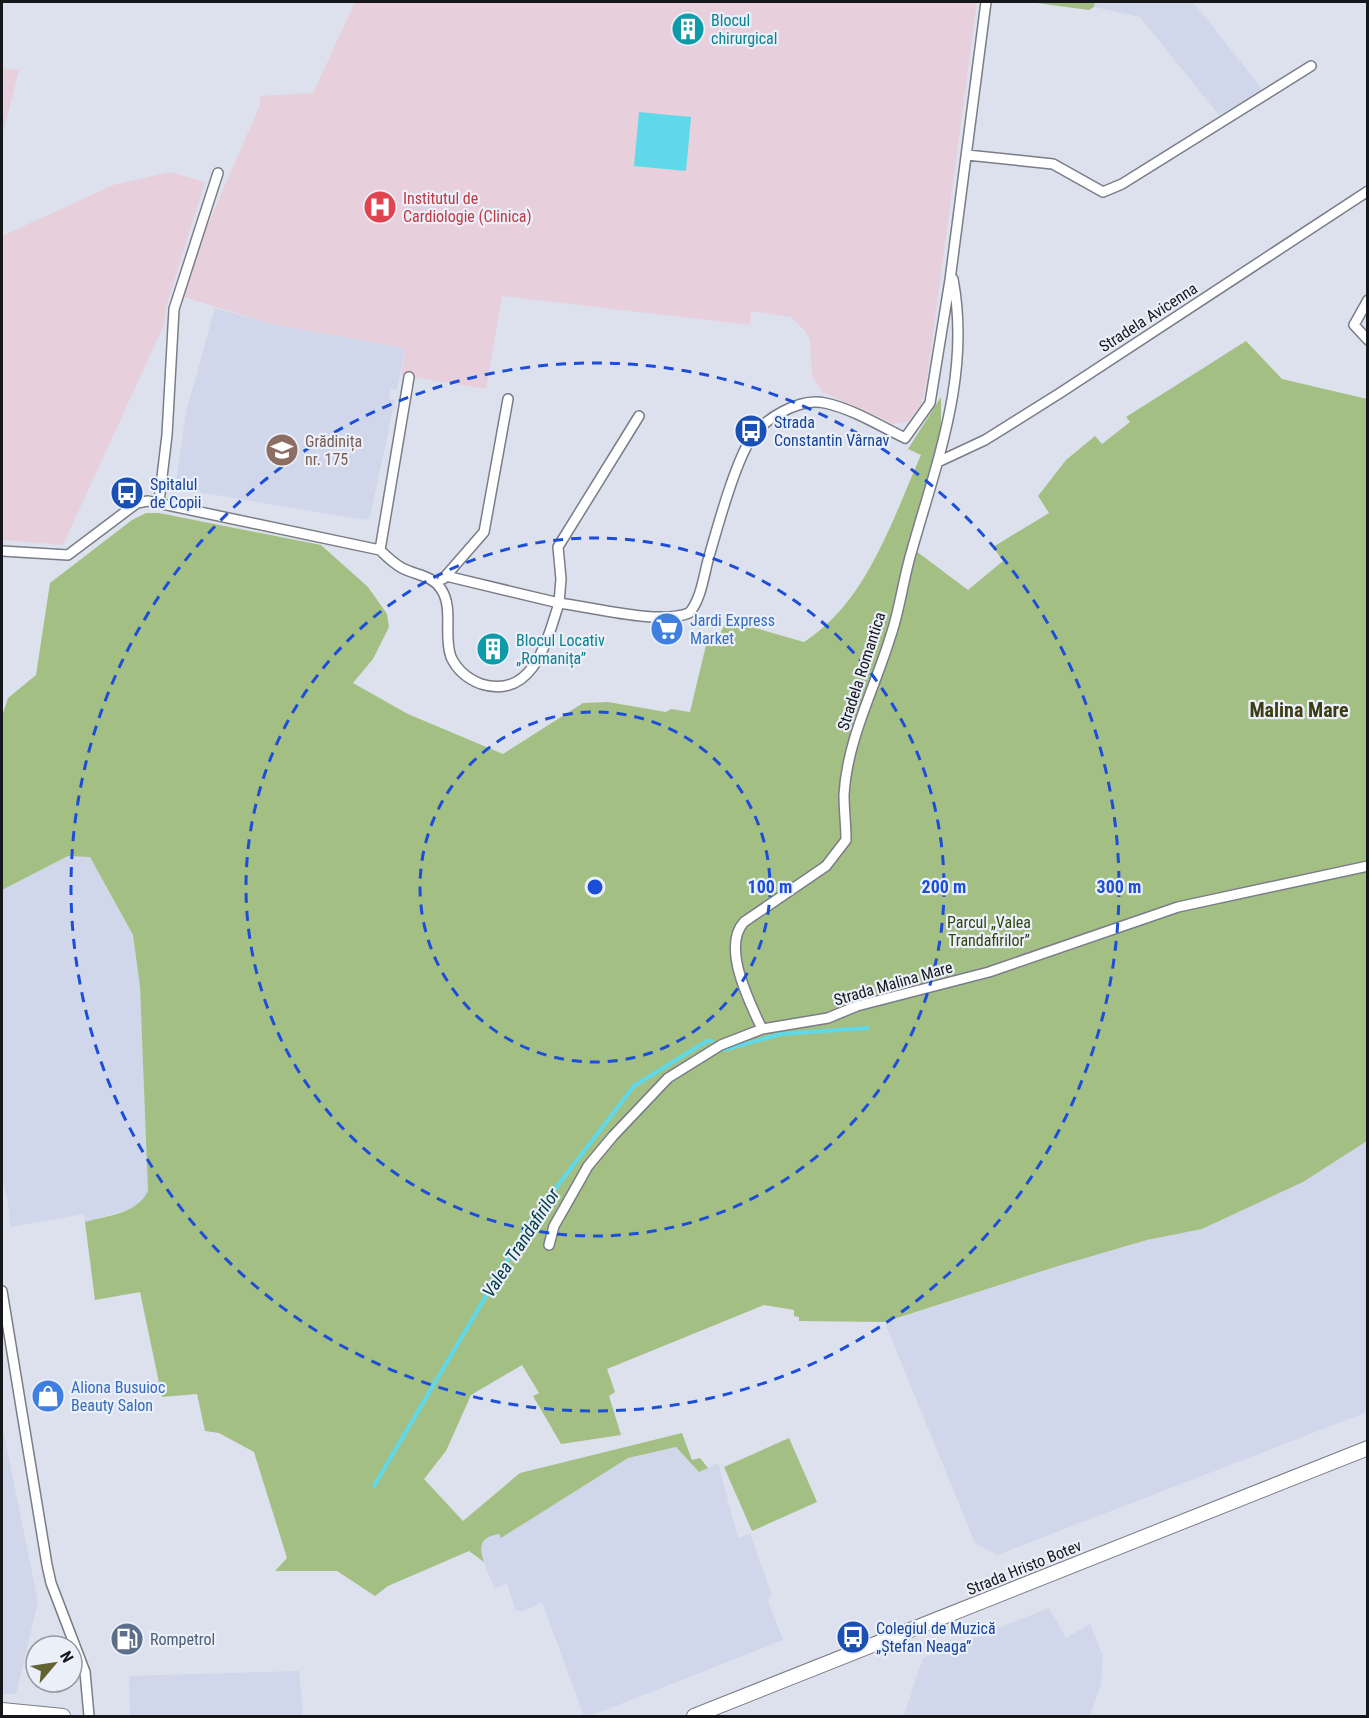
<svg xmlns="http://www.w3.org/2000/svg" width="1369" height="1718" font-family="'Roboto Condensed',sans-serif">
<rect width="100%" height="100%" fill="#dce1ed"/>
<path fill="#d0d7ea" d="M1030,2H1193L1263,90L1219,115L1140,17L1094,7L1089,10Z
M215,308L272,324L400,347L405,350L397,390L391,389L389,399L395,400L370,517L364,520L175,488L186,412Z
M68,856L90,857L133,935L140,987L148,1191L143,1202L134,1208L85,1222L84,1214L10,1227L9,1209L2,1177V890Z
M1367,1141V1412L997,1555L975,1543L885,1323L1058,1266L1147,1240L1202,1229L1303,1182Z
M2,1424L38,1602L16,1694H2Z
M676,1447L699,1472L718,1463L738,1538L750,1534L772,1595L768,1601L783,1640L590,1716H584L542,1602L524,1611H516L507,1584L494,1588L479,1549L481,1542L488,1536L499,1534L501,1537L628,1458Z
M1049,1608L1066,1638L1090,1624L1103,1656L1101,1685L1090,1716H904L923,1658Z
M299,1671L303,1713L301,1716H130L129,1676Z"/>
<path fill="#e7d0dc" d="M355,2H977L927,380L922,402L915,413L907,422L893,424L822,392L812,376L810,340L805,331L791,317L751,311L750,325L502,296L486,389L401,375L405,351L400,347L272,324L177,295L260,105V96L313,93Z
M2,68L19,70L2,137Z
M170,172L205,182L167,304L164,325L63,545L2,540V236L113,185Z"/>
<path fill="#a4bf84" d="M1030,2H1095L1094,7L1089,10Z
M1246,341L1282,379L1367,399V1141L1303,1182L1202,1229L1147,1240L1058,1266L885,1322L799,1321V1317L794,1316V1310L764,1305L607,1369L615,1392L609,1396L621,1435L561,1444L533,1396L539,1393L522,1365L471,1395L446,1451L424,1479L463,1521L520,1473L682,1433L692,1460L700,1458L708,1468L699,1472L676,1447L628,1458L501,1538L499,1534C481,1537 478,1545 484,1562L469,1551L388,1586L375,1596L337,1571H275L287,1558L254,1452L219,1433L205,1431L197,1394L162,1397L140,1292L95,1300L85,1222C109,1215 137,1214 148,1191L140,987L133,935L90,857L68,856L2,890V716L8,698L36,675L50,583L132,520L146,513H159L321,545L368,587L387,614L389,627L373,659L353,683L408,714L503,754L583,703L608,702L666,712L671,709L690,712L708,637L717,640L727,620L804,642C867,602 892,520 921,455L908,449L941,397V429L908,545L968,590L1003,561L993,547L1049,513L1038,496L1066,460L1095,436L1102,444L1130,422L1126,417Z
M789,1438L817,1502L752,1531L724,1467Z"/>
<path fill="#5fd8ea" d="M639,112L691,117L686,171L634,166Z"/>
<g fill="none" stroke-linecap="round" stroke-linejoin="round">
<path stroke="#5fd8ea" stroke-width="4" d="M724,1050L781,1034L868,1028
M374,1486L529,1223L634,1086L707,1041H712"/>
<g stroke="#797d87" stroke-width="12">
<path id="minor" d="M967,155L1053,164L1103,192L1122,184L1311,66
M1368,300L1354,325L1368,340
M940,461L985,440L1060,393L1368,191
M159,502L167,435L174,309L218,173
M380,550L409,377
M2,551L68,555L137,503L148,501L380,550C387,557 393,563 402,568C415,575 432,575 441,589C454,608 443,636 451,657C457,670 468,679 481,684C533,700 547,641 559,603C592,607 659,625 689,613C702,599 704,572 710,553C719,522 734,467 750,440C763,419 800,397 825,403C853,409 880,426 905,438L930,403L950,280L986,2
M446,576L559,603L561,579L558,547L639,416
M443,579L484,532L508,399
M762,1029C750,1003 721,947 744,922L826,866L846,840C846,825 844,810 844,795C847,740 874,690 890,638C900,610 903,579 912,550C937,461 971,374 953,279
M549,1245L554,1226L566,1205L588,1166L613,1136L668,1078L721,1045L762,1029L828,1018L857,1006L989,972L1178,907L1368,866
M2,1291L47,1565L51,1583L85,1672L89,1716"/>
</g>
<g stroke="#797d87" stroke-width="16">
<path id="secondary" d="M2,1710L63,1716
M694,1716L1368,1448"/>
</g>
<use href="#minor" stroke="#fff" stroke-width="9"/>
<use href="#secondary" stroke="#fff" stroke-width="14"/>
</g>
<g fill="none" stroke="#1d4ed8" stroke-width="3" stroke-dasharray="10 8">
<circle cx="595" cy="887" r="175"/>
<circle cx="595" cy="887" r="349"/>
<circle cx="595" cy="887" r="524"/>
</g>
<defs>
<g id="building-disc" transform="scale(1.725)"><circle r="9.5" fill="#0f9aa8" stroke="#eaeffa"/><path d="M-4-6H4V6H1V3H-1V6H-4ZM-2.5-4.3h1.7v1.8h-1.7ZM.8-4.3h1.7v1.8H.8ZM-2.5-1h1.7V.8h-1.7ZM.8-1h1.7V.8H.8Z" fill="#fff"/></g>
<g id="hospital-disc" transform="scale(1.725)"><circle r="9.5" fill="#e0444e" stroke="#eaeffa"/><path d="M-5-5h3v3.5h4V-5h3V5h-3V1.5h-4V5h-3Z" fill="#fff"/></g>
<g id="bus-disc" transform="scale(1.725)"><circle r="9.5" fill="#1a4fb4" stroke="#eaeffa"/><path d="M-5-6H5V4H4V6H2V4H-2V6H-4V4H-5ZM-3.5-4V0h7V-4ZM-3.5 1.2v1.5H-2V1.2ZM2 1.2v1.5H3.5V1.2Z" fill="#fff"/></g>
<g id="school-disc" transform="scale(1.725)"><circle r="9.5" fill="#8d6e63" stroke="#eaeffa"/><path d="M0-5L7-2L0 1L-7-2ZM-4 1L0 2.5L4 1V4Q0 6-4 4Z" fill="#fff"/></g>
<g id="supermarket-disc" transform="scale(1.725)"><circle r="9.5" fill="#3f7fe0" stroke="#eaeffa"/><path d="M-6-5.5h2.5l.6 2H6L4.5 2H-2.5L-4.4-4H-6ZM-1.5 3.2a1.3 1.3 0 1 0 .1 0ZM3 3.2a1.3 1.3 0 1 0 .1 0Z" fill="#fff"/></g>
<g id="shop-disc" transform="scale(1.725)"><circle r="9.5" fill="#3f7fe0" stroke="#eaeffa"/><path d="M-5-2.5h2.3a2.7 3.5 0 0 1 5.4 0H5L5.5 6h-11ZM-1.5-2.5h3a1.5 2.3 0 0 0-3 0Z" fill="#fff"/></g>
<g id="fuel-disc" transform="scale(1.725)"><circle r="9.5" fill="#5c6f8a" stroke="#eaeffa"/><path d="M-5.5-6h7V0h2V4h1.3V-2.5L3-4.5l.8-.8L6-3V5H2.5V1h-1V6h-7ZM-4.2-4.7v3.2H.2V-4.7Z" fill="#fff"/></g>
</defs>
<g fill-rule="evenodd">
<use href="#building-disc" x="688" y="29"/>
<use href="#hospital-disc" x="380" y="207"/>
<use href="#bus-disc" x="751" y="431"/>
<use href="#school-disc" x="282" y="450"/>
<use href="#bus-disc" x="127" y="493"/>
<use href="#supermarket-disc" x="667" y="629"/>
<use href="#building-disc" x="493" y="649"/>
<use href="#shop-disc" x="48" y="1396"/>
<use href="#bus-disc" x="853" y="1637"/>
<use href="#fuel-disc" x="127" y="1639"/>
</g>
<g text-anchor="middle" stroke-width="4.5" stroke-linejoin="round" paint-order="stroke">
<g font-size="16" fill="#0d838f" stroke="#eaeffa" text-anchor="start">
<text x="711" y="26">Blocul<tspan x="711" dy="18">chirurgical</tspan></text>
<text x="516" y="646">Blocul Locativ<tspan x="516" dy="18">„Romanița”</tspan></text>
</g>
<g font-size="16" fill="#be3a42" stroke="#eaeffa" text-anchor="start">
<text x="403" y="204">Institutul de<tspan x="403" dy="18">Cardiologie (Clinica)</tspan></text>
</g>
<g font-size="16" fill="#15171a" stroke="#eaeffa">
<text transform="translate(1148 317) rotate(-33)" y="6">Stradela Avicenna</text>
<text transform="translate(861 671) rotate(-72)" y="6">Stradela Romantica</text>
<text transform="translate(893 983) rotate(-16)" y="6">Strada Malina Mare</text>
<text transform="translate(1024 1567) rotate(-22)" y="6">Strada Hristo Botev</text>
</g>
<g font-size="16" fill="#164399" stroke="#eaeffa" text-anchor="start">
<text x="774" y="428">Strada<tspan x="774" dy="18">Constantin Vârnav</tspan></text>
<text x="150" y="490">Spitalul<tspan x="150" dy="18">de Copii</tspan></text>
<text x="876" y="1634">Colegiul de Muzică<tspan x="876" dy="18">„Ștefan Neaga”</tspan></text>
</g>
<g font-size="16" fill="#785e54" stroke="#eaeffa" text-anchor="start">
<text x="305" y="447">Grădinița<tspan x="305" dy="18">nr. 175</tspan></text>
</g>
<g font-size="16" fill="#366cbe" stroke="#eaeffa" text-anchor="start">
<text x="690" y="626">Jardi Express<tspan x="690" dy="18">Market</tspan></text>
<text x="71" y="1393">Aliona Busuioc<tspan x="71" dy="18">Beauty Salon</tspan></text>
</g>
<g font-size="16" fill="#31460f" stroke="#eaeffa">
<text x="989" y="928">Parcul „Valea<tspan x="989" dy="18">Trandafirilor”</tspan></text>
</g>
<g font-size="16" fill="#4e5e75" stroke="#eaeffa" text-anchor="start">
<text x="150" y="1645">Rompetrol</text>
</g>
<g font-size="18" font-style="italic" fill="#003c43" stroke="#eaeffa">
<text transform="translate(521 1243) rotate(-57)" y="6">Valea Trandafirilor</text>
</g>
<g font-size="20" font-weight="bold" fill="#3e3c13" stroke="#eaeffa">
<text x="1299" y="717">Malina Mare</text>
</g>
</g>
<circle cx="595" cy="887" r="9" fill="#1d4ed8" stroke="#eaeffa" stroke-width="3"/>
<g font-size="18" text-anchor="middle" font-weight="bold" fill="#1d4ed8" stroke="#eaeffa" stroke-width="4.5" stroke-linejoin="round" paint-order="stroke">
<text x="770" y="893">100 m</text>
<text x="944" y="893">200 m</text>
<text x="1119" y="893">300 m</text>
</g>
<rect width="1369" height="1718" fill="none" stroke="#15171a" stroke-width="6"/>
<g transform="translate(54 1664) rotate(61)"><circle r="28" fill="#eaeffa" stroke="#9599a0" stroke-width="1.5"/>
<path d="M0-4.5L10 22L0 15L-10 22Z" fill="#64622f"/>
<text y="-9" font-size="16" font-weight="bold" text-anchor="middle" fill="#15171a">N</text>
</g>
</svg>
